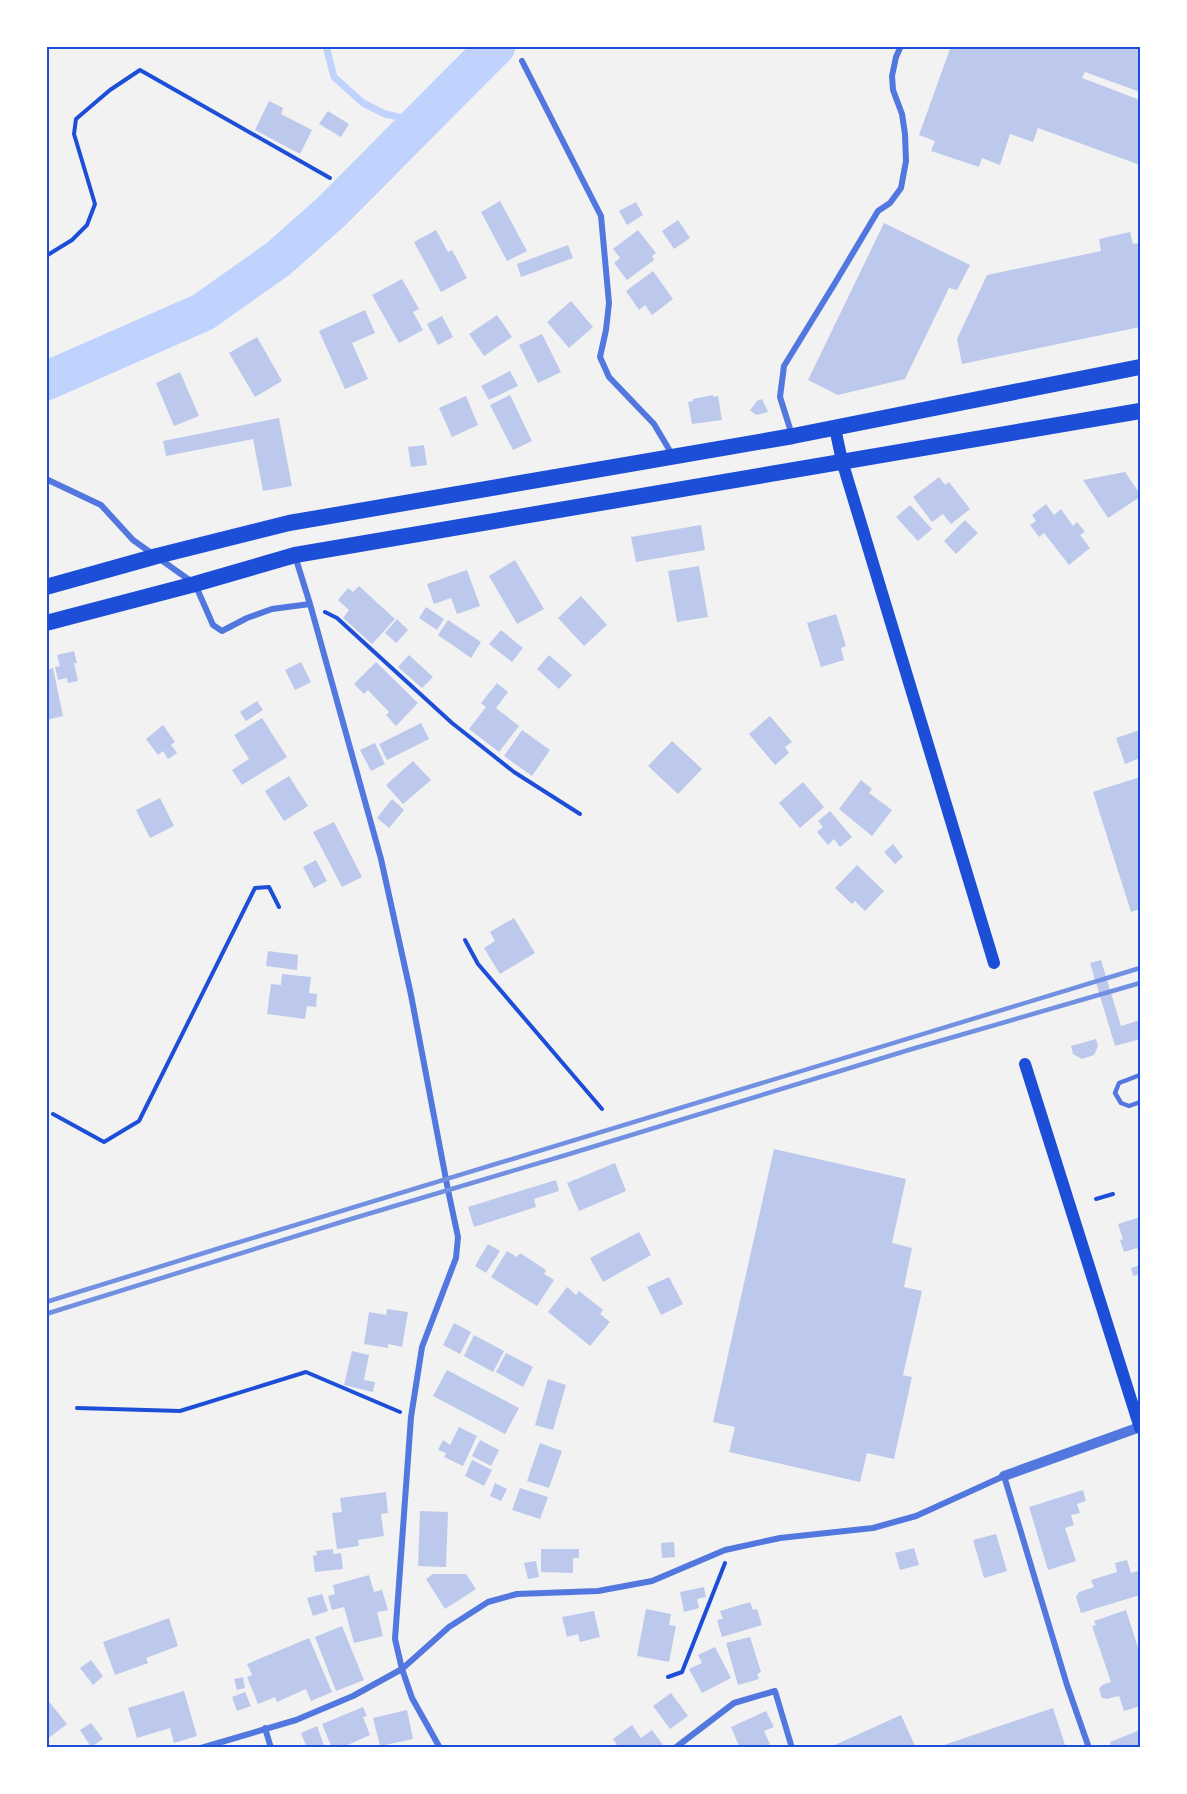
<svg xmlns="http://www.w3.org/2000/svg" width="1187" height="1794" font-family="'Varela Round',sans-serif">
<rect width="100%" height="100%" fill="#f2f2f2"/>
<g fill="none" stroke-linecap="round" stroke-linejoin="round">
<path stroke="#bfd3fe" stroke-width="7" d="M326,46L334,77L363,103L385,114L421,122"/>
<path stroke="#bfd3fe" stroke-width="39" d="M46,381L203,312L278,259L331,212L496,46"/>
</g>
<path fill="#bdc9ec" d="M951,46H1140V92L1085,72L1082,78L1140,100V165L1038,128L1033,142L1010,134L1000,165L982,158L979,167L931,151L935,141L919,135Z
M269,101L283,108L281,114L312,130L300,154L255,130Z
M328,111L349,124L341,137L319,124Z
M500,201L527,251L507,261L481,212Z
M636,202L643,215L627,225L619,211Z
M678,220L690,238L674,249L662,231Z
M884,223L970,265L957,290L949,288L905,379L838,395L808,380Z
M436,230L448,252L452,250L467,278L441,292L414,242Z
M638,230L656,253L652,256L654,260L627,280L614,263L620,258L613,249Z
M1130,232L1133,244L1140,243V327L962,364L957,339L987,275L1101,251L1099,239Z
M568,245L573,258L521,277L517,264Z
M653,271L673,299L652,315L645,305L639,310L626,291Z
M402,279L419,309L413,312L423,330L399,343L372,295Z
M571,301L593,327L569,348L547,322Z
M365,310L375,333L352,343L368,379L345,389L319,331Z
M497,315L512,337L484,356L469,334Z
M442,316L453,337L438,345L427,324Z
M542,334L561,372L538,383L519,345Z
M257,337L282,381L255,397L229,353Z
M510,371L518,386L489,400L481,386Z
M180,372L199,416L174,426L156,383Z
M510,395L532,441L513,450L490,405Z
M713,395V397L718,396L722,420L692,424L688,402L693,401V399Z
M466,396L478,425L452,437L439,408Z
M762,399L768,412L756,415L750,410L757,401Z
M279,418L292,486L263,491L253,439L166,456L163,441Z
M424,445L427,465L411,467L408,447Z
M1125,472L1140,494V497L1108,518L1083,480Z
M939,477L945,485L949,482L970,509L951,524L943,514L932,522L913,497Z
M1046,504L1054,515L1061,509L1073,526L1077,522L1085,532L1080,535L1090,548L1069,565L1044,533L1039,537L1030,525L1036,521L1032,515Z
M910,505L932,529L918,541L896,517Z
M965,520L978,533L956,554L944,541Z
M701,525L705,550L636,562L631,537Z
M515,560L544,609L517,624L489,576Z
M699,566L708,617L677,622L668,571Z
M467,570L480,606L457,614L451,598L434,604L427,584Z
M359,586L395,619L372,644L343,618L349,610L338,600L348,588L353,592Z
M581,596L607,625L584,646L558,618Z
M426,607L444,619L437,630L419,618Z
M836,614L846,646L841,648L844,660L821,667L807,623Z
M397,619L408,630L396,643L385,633Z
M448,620L481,642L471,658L438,635Z
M501,630L523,648L512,662L489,644Z
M74,651L77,663H74L78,681L68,683L67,678L58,680L55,667L60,666L57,655Z
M409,655L433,677L422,688L398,667Z
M549,655L572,675L559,689L537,669Z
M301,662L311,682L295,690L285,670Z
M376,662L418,703L396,726L386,715L389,712L368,690L364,694L354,684Z
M53,668L63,716L46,720V670Z
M497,683L508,692L496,708L519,726L499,752L469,729L486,707L481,703Z
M257,701L263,710L246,721L240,712Z
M770,716L792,742L785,747L789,753L775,765L749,734Z
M262,718L287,757L242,785L232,770L249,759L234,735Z
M421,723L429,739L387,760L379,744Z
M163,725L175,742L171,745L177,753L168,759L163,751L158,755L146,739Z
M522,730L550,750L532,776L504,756Z
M1140,730V758L1125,764L1116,738Z
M672,741L702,769L678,794L648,766Z
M375,743L385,764L371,771L360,750Z
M413,761L431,780L403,804L386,785Z
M289,776L308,806L284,821L265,791Z
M1140,777V909L1131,912L1093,792Z
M861,780L872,789L869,793L892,810L872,836L839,809Z
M803,782L824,807L800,828L779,803Z
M160,798L174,826L150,838L136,810Z
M392,799L404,810L389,828L377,818Z
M830,811L852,837L840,847L834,839L828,845L817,832L823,827L818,821Z
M334,822L362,877L342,887L313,832Z
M893,844L903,857L895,864L884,852Z
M316,860L327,881L314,888L303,867Z
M857,865L884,891L865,911L855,901L852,904L835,888Z
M514,918L535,953L500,974L484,948L495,941L490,932Z
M268,951L298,955L297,970L266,966Z
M1101,960L1121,1026L1140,1020V1039L1115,1046L1090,963Z
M282,974L311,977L309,993L317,994L316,1007L307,1006L305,1019L267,1014L271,984L281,985Z
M1096,1039L1098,1046L1094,1055L1082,1059L1073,1054L1071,1046Z
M774,1149L906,1179L892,1243L912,1248L904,1287L922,1291L903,1375L912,1377L894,1459L867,1453L860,1482L729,1452L735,1427L713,1422Z
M615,1163L626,1191L579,1211L567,1183Z
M556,1180L559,1191L534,1199L536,1207L474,1227L468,1207Z
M1140,1217V1257L1137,1248L1124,1252L1120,1240L1123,1239L1118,1224Z
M639,1232L651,1255L603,1282L590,1258Z
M488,1244L500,1251L486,1273L475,1266Z
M507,1251L517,1257L520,1253L546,1270L544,1274L554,1280L537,1306L491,1277Z
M1140,1265V1274L1133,1276L1131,1268Z
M669,1277L683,1304L661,1315L647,1287Z
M567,1287L576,1295L579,1291L603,1310L600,1314L610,1322L590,1346L548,1312Z
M387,1309L408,1312L402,1347L388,1344V1348L364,1344L369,1312L386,1315Z
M454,1323L471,1332L460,1354L443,1345Z
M474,1335L504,1351L493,1372L464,1356Z
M352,1351L369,1355L364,1380L375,1382L373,1392L344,1385Z
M506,1353L533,1367L523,1387L496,1372Z
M447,1370L519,1408L505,1434L433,1396Z
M548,1379L566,1385L553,1430L535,1425Z
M459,1427L477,1436L463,1466L444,1457L446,1453L438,1450L443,1440L450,1445Z
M480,1440L499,1450L491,1466L472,1456Z
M540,1443L562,1451L549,1488L527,1481Z
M472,1460L492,1470L484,1486L465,1476Z
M495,1483L507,1489L501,1501L490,1496Z
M520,1488L548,1497L540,1519L512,1510Z
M1083,1490L1086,1501L1077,1504L1080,1513L1071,1515L1074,1525L1065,1528L1076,1561L1048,1570L1029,1507Z
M386,1492L388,1513L381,1514L384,1536L358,1540L359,1546L337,1549L332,1513L342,1512L340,1498Z
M420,1511L448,1512L446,1567L418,1566Z
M996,1534L1007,1571L984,1578L973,1540Z
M674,1542L675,1557L662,1558L661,1543Z
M914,1548L919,1565L900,1570L895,1553Z
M333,1549V1554L341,1553L343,1569L315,1572L313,1556L317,1555L316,1551Z
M541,1549H579V1558H573V1573L541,1572Z
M1127,1560L1131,1573L1138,1571L1140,1580V1595L1081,1613L1076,1597L1079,1592L1094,1587L1091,1580L1117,1572L1115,1563Z
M536,1561L539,1577L528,1579L524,1563Z
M433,1574H466L476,1589L445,1609L426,1579Z
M369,1575L374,1592L382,1590L388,1610L377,1612L383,1636L354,1643L344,1607L332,1610L328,1596L335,1594L333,1585Z
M704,1587L706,1597L697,1599L699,1608L684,1612L680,1592Z
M322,1594L328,1611L313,1616L307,1598Z
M750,1602L753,1610L757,1609L762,1625L722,1637L717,1620L723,1619L720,1611Z
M646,1609L671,1614L669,1625L676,1626L669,1662L637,1656Z
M1126,1610L1140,1654V1706L1124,1711L1119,1696L1107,1699L1102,1698L1099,1689L1102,1685L1111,1682L1092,1626L1096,1625L1094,1621Z
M594,1611L600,1637L580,1642L578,1634L567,1637L562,1617Z
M169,1618L178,1646L146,1658L148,1663L115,1675L103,1642Z
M342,1626L364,1680L336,1691L315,1637Z
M750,1637L761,1672L757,1674L759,1679L738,1685L726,1643Z
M309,1638L332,1692L311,1701L306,1689L277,1702L275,1697L258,1704L247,1677L252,1675L247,1664Z
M715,1647L731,1678L702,1693L689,1669L702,1663L698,1655Z
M91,1660L103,1676L93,1685L80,1668Z
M243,1677L245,1688L237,1690L234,1679Z
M184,1691L197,1736L174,1743L170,1728L137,1738L128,1708Z
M245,1692L251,1706L237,1711L232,1697Z
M671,1693L688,1716L670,1729L653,1706Z
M46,1698L67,1724L46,1740Z
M363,1707L367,1716L363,1717L370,1735L341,1748H332L322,1724Z
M1053,1708L1066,1748H938V1747Z
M407,1710L413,1739L380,1746L373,1718Z
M766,1711L774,1727L764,1731L770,1744L761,1748H740L731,1727Z
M901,1715L916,1748H828Z
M91,1723L103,1739L91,1747L80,1730Z
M632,1725L641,1738L652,1730L663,1745L659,1748H619L613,1739Z
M317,1726L325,1748H307L301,1733Z
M1140,1730V1748H1112L1110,1742Z"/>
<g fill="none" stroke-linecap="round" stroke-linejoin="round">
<path stroke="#1d4ed8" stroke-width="4" d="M46,256L72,240L87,225L95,204L74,134L76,119L110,90L140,70L330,178
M325,612L337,618L452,723L514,772L580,814
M465,940L478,964L602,1109
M53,1114L104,1142L139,1121L255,888L269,887L279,907
M1096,1199L1113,1194
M77,1408L180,1411L306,1372L400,1412
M668,1677L682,1672L725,1563"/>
<path stroke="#5277de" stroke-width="4.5" d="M1140,1075L1119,1083L1115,1093L1121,1103L1129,1106L1140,1102"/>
<path stroke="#5277de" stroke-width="6" d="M522,61L601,216L609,303L606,330L600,357L609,377L654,424L673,456
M792,435L780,397L784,366L835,283L878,211L890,203L901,188L906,161L905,134L902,114L893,90L892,76L896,57L901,46
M46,479L101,505L133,540L195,584L213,625L222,631L247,618L272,609L310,604
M295,556L310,604L381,859L411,995L448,1190L458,1237L456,1258L422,1347L411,1417L395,1639L402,1669L412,1698L440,1748
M265,1728L271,1748
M201,1748L296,1720L353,1696L402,1669L449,1627L488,1602L517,1594L598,1591L652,1581L725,1550L780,1538L873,1528L916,1516L1004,1476L1067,1685L1089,1748
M675,1748L734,1703L775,1691L792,1748"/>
<path stroke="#5277de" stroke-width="10" d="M1004,1476L1140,1427"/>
<path stroke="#1d4ed8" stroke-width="12" d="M835,428L842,461L994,963
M1025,1064L1140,1428"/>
<path stroke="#1d4ed8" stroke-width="16" d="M46,587L157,556L289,523L793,436L1140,367
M46,623L195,584L295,555L1140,411"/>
<path stroke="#7290e2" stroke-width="4.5" d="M46,1302C410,1188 776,1080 1140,968
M46,1314L351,1219L566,1155L912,1049L1140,983"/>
</g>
<rect width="1187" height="1794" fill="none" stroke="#ffffff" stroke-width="96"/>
<rect x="48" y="48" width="1091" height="1698" fill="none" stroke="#1d4ed8" stroke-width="2"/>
</svg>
